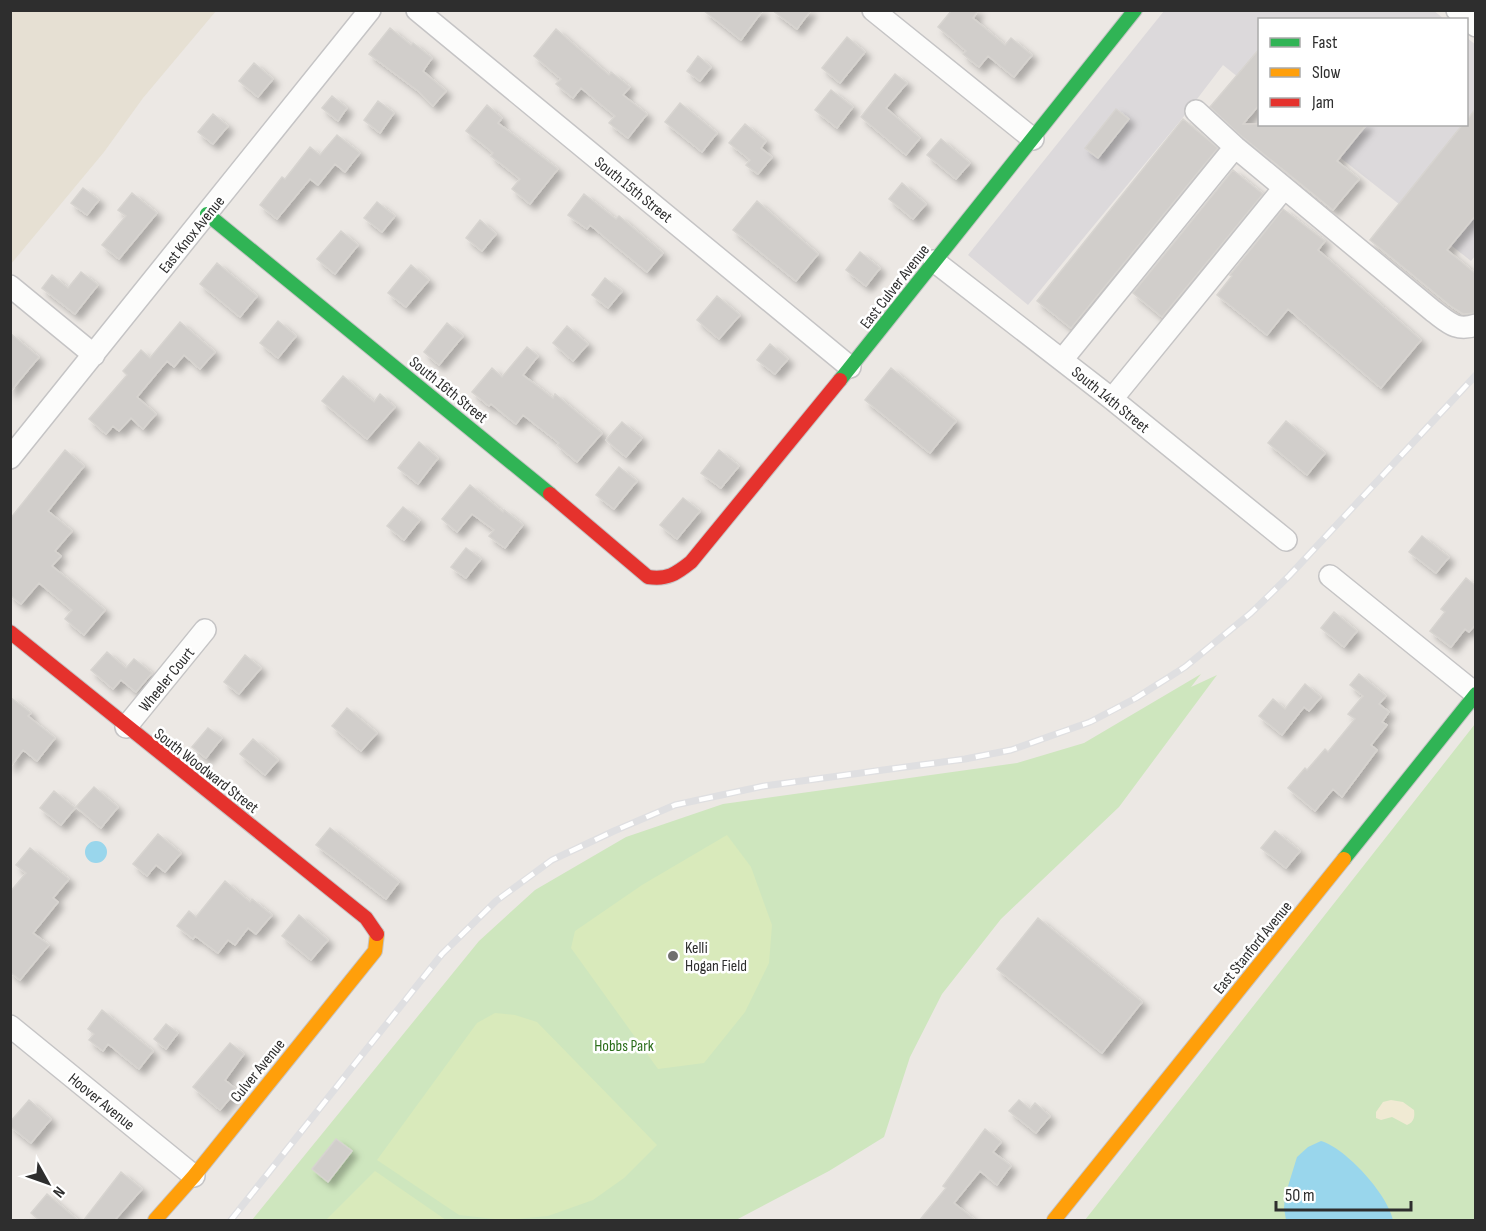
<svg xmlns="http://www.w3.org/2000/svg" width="1486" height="1231" font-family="'Sofia Sans Condensed',sans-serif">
<defs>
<filter id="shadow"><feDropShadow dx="5.5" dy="5.5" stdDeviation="3" flood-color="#0004"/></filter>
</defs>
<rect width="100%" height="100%" fill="#ece8e4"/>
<path fill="#dcd9db" d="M1433,10L1444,19L1260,20L1259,94L1223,65L1181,120L1028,305L968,255L1164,11Z
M1467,38L1476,45L1475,256L1471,261L1299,125L1466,124Z"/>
<path fill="#e6e0d3" d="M11,11H216L143,98L104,152L11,264Z"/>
<path fill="#cee6be" d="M1201,674L1191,687L1217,675L1119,807L1001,919L942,994L910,1057L884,1137L829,1171L736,1220H252L479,941L535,890L626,837L723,804L1017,763L1084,743Z
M1475,724V1220H1085Z"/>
<path fill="#f0ead3" d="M1391,1100L1403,1102L1414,1110C1415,1117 1414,1122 1407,1125L1392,1117L1381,1120L1376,1118V1112L1383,1102Z"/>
<path fill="#d9eabb" d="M727,835L751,867L772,925L769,963L745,1012L704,1063L658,1069L571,948L575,931L642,885Z
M495,1013L515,1015L537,1022L657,1145L624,1178L593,1200L548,1216L504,1220L459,1215L377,1160L477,1023Z
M375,1171L446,1220H326Z"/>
<path fill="#99d6ec" d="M85 852a11 11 0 1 1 22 0a11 11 0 1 1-22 0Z
M1321,1141C1346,1148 1388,1195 1393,1220H1286L1284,1208L1285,1196L1297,1157L1308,1147Z"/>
<path fill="#d1cecb" stroke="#d7d4d0" stroke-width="1.5" filter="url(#shadow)" d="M703,10H763L741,40Z
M772,10H811L797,29Z
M952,10H978L973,18L1005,45L1011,38L1032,55L1014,77L988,56L979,67L963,54L966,51L938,27Z
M390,28L411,45L413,43L432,58L423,71L446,91L433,106L418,91L369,54Z
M556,29L609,75L611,72L630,87L623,95L647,114L628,138L609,123L615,116L581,88L573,98L556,84L561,79L534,56Z
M847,37L865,52L840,83L822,68Z
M1260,48V104L1243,124H1367L1337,161L1359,179L1333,210L1240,135L1210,107Z
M698,56L711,67L700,81L687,71Z
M254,63L273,79L258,97L239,81Z
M895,74L907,83L886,108L920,138L906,155L861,117Z
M831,90L853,107L837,128L815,110Z
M332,96L347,108L338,121L322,108Z
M378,101L394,113L380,133L364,120Z
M680,103L717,133L702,152L665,122Z
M487,105L502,118L498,123L558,169L530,204L512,189L520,179L491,156L493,153L466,131Z
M1476,108V215L1447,250L1476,274V313L1463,314L1452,307L1370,240L1463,124H1467V120Z
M1116,109L1129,119L1098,158L1085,148Z
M213,114L228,126L213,144L198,132Z
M1183,119L1218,148L1071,328L1037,301Z
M745,124L766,141L761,148L772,157L758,174L746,165L750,160L729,143Z
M337,135L360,153L345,172L335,164L318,185L310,179L277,219L260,205L282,177L285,179L310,147L320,155Z
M941,139L970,163L956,179L927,155Z
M1233,170L1263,194L1162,317L1133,293Z
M902,183L926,204L913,219L889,199Z
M83,188L99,200L87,215L71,203Z
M132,193L157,213L119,259L102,245L126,216L118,210Z
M584,194L616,219L619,216L663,253L647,272L590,225L587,229L568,215Z
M757,201L818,254L796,281L733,230Z
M377,202L395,216L382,232L364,218Z
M1283,209L1325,241L1318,250L1421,340L1381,388L1288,309L1267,335L1217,295L1232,276L1230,275Z
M480,220L496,234L482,251L466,238Z
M341,231L358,245L335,274L317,259Z
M860,252L880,268L866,286L846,270Z
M217,263L257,296L240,317L200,284Z
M411,265L429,280L406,307L388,293Z
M81,272L98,285L75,314L42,288L52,275L68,288Z
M605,278L622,291L608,308L592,295Z
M717,296L740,315L719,339L697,320Z
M278,321L296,336L278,358L260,343Z
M180,322L215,352L200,369L184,355L174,367L167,361L137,397L156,414L143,429L131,418L119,431L113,426L106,434L89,419L127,375L123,371L141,350L150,358Z
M447,323L463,336L439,365L424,352Z
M567,326L588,344L573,361L553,343Z
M10,333L39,357L10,392Z
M770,344L788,359L775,374L757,360Z
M527,347L538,356L523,375L553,398L555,394L602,433L577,462L557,445L559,443L523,415L516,424L491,404L489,406L472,392L492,368L502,377Z
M891,368L956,421L930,453L865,400Z
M343,376L374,402L380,394L395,407L367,439L322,401Z
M1286,421L1325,453L1307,475L1268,443Z
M622,422L642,438L626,457L606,440Z
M419,442L438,458L418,484L398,468Z
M65,450L84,466L48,511L72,531L55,551L61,556L52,566L105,610L84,635L65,619L72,610L39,583L21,604L10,595V519Z
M719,450L739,466L721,488L701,473Z
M619,467L637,481L614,509L596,495Z
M470,485L503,512L504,510L523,525L505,548L489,536L494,530L472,514L457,532L442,519Z
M683,498L700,511L677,539L660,525Z
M403,507L420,520L404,540L387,526Z
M1422,536L1449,557L1436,573L1409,552Z
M466,548L481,559L466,578L451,567Z
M1466,578L1476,586V624L1469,632L1465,629L1451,647L1430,631L1445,612L1441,609Z
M1334,612L1357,631L1344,647L1321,628Z
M107,652L126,668L134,659L152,673L136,692L121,680L113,689L91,670Z
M245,655L261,668L239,694L224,682Z
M1359,674L1386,696L1379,704L1389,712L1382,722L1387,725L1371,745L1377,750L1342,797L1333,789L1315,811L1288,788L1305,768L1307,770L1325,749L1328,752L1355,719L1348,714L1363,696L1350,685Z
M1305,684L1321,697L1309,711L1304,707L1282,735L1259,716L1273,699L1285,709Z
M10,697L31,713L28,716L55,738L37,761L23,750L10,767Z
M347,708L377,733L361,751L332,726Z
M208,728L222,738L206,758L192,747Z
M253,739L278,760L265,775L240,754Z
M94,787L118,807L101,828L76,807Z
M54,791L75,808L61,825L40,808Z
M330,828L399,882L386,899L316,845Z
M1275,831L1300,851L1286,868L1261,848Z
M158,834L181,853L165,872L156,865L147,876L133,864Z
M30,848L69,879L53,898L58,902L33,933L49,945L20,980L10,972V892L26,873L16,865Z
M225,881L250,902L252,899L272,915L256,934L248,928L235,945L228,940L218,953L195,936L193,939L177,926L189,911L196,917Z
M299,915L328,940L311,960L282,936Z
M1038,918L1142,1002L1102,1053L997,969Z
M102,1010L153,1051L139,1069L108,1044L103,1051L89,1040L94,1034L88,1029Z
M166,1024L178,1033L166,1049L154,1039Z
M230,1043L244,1054L225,1080L237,1090L220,1110L193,1087Z
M29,1100L51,1119L31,1143L10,1126V1122Z
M1019,1100L1030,1109L1035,1103L1050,1116L1036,1133L1009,1111Z
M985,1129L1001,1142L993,1152L1011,1166L997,1185L980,1171L954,1203L976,1221H919L946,1188L943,1186Z
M336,1139L352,1151L328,1182L312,1169Z
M121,1172L142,1189L114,1221H83Z
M47,1194L79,1221H40L31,1213Z"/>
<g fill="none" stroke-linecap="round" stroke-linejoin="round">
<g stroke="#c5c4c5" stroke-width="24">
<path id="street" d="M417,10L850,367
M873,10L1033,139
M1457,10L1476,26
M1196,111L1235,147L1433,311C1448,322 1456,332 1476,325
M934,261L1112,399L1286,540
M10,286L94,355
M1062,360L1235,147
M1112,399L1284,188
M10,458L370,10
M1330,576L1476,694
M126,727L205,630
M10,1026L194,1176"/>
</g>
<g stroke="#c5c4c5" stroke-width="16">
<path id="fast" d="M207,214L550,494
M840,380L1135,10
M1344,859L1476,694"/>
</g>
<g stroke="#c5c4c5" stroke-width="16">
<path id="slow" d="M155,1220L194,1176L375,951L377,934
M1054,1220L1344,859"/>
</g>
<g stroke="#c5c4c5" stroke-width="16">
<path id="jam" d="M550,494L648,577C667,580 676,574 691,562L840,380
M10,632L366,918L377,934"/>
</g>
<use href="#street" stroke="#fcfcfb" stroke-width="21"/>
<use href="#fast" stroke="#30b455" stroke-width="14"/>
<use href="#slow" stroke="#ff9f0a" stroke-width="14"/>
<use href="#jam" stroke="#e5322d" stroke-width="14"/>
<g stroke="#dfdfe1" stroke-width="7">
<path id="rail" d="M231,1220L442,954L496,901L552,860L614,831L675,805L764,786L965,759L1011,750L1090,722L1136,698L1185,667L1251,613L1289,576L1476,375"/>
</g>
<use href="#rail" stroke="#fff" stroke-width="4.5" stroke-dasharray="14" stroke-linecap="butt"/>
</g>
<circle fill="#706f6e" stroke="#fff" stroke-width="2" cx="673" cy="956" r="6"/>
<g text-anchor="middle" stroke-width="5" stroke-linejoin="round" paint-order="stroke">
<g font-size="16" fill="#2e2e2e" stroke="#fff">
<text transform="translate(634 189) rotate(39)" y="6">South 15th Street</text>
<text transform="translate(191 234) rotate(-51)" y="6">East Knox Avenue</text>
<text transform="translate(894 286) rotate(-52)" y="6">East Culver Avenue</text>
<text transform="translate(449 389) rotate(39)" y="6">South 16th Street</text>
<text transform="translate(1111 399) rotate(39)" y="6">South 14th Street</text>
<text transform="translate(166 679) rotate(-51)" y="6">Wheeler Court</text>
<text transform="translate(207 770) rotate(38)" y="6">South Woodward Street</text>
<text transform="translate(1252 947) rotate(-51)" y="6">East Stanford Avenue</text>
<text transform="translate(257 1070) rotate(-51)" y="6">Culver Avenue</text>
<text transform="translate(102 1101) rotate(39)" y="6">Hoover Avenue</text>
</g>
<g font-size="16" fill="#2e2e2e" stroke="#fff" text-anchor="start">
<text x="685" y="953">Kelli<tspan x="685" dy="18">Hogan Field</tspan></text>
</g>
<g font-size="16" fill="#2c6e1b" stroke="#fff">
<text x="624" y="1051">Hobbs Park</text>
</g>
</g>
<rect width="1486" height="1231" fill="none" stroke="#2e2e2e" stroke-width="24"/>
<rect x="1258" y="18" width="210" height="108" fill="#ffffff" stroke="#ababab" stroke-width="1.5"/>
<rect x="1270" y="38" width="30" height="9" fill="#30b455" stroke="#ababab" stroke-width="1.5"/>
<text x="1312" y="48" font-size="18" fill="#2e2e2e">Fast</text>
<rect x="1270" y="68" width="30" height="9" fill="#ff9f0a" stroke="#ababab" stroke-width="1.5"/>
<text x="1312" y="78" font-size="18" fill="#2e2e2e">Slow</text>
<rect x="1270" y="98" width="30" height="9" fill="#e5322d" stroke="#ababab" stroke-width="1.5"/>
<text x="1312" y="108" font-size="18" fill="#2e2e2e">Jam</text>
<g transform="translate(48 1183) rotate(130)" stroke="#ffffff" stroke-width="4.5" paint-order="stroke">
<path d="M0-4.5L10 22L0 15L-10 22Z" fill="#2e2e2e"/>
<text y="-9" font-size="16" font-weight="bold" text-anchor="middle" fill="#2e2e2e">N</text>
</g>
<path d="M1276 1201v9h135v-9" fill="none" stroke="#2e2e2e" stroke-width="3"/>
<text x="1285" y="1201" font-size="18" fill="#2e2e2e" stroke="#ffffff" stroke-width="4.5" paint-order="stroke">50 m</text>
</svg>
